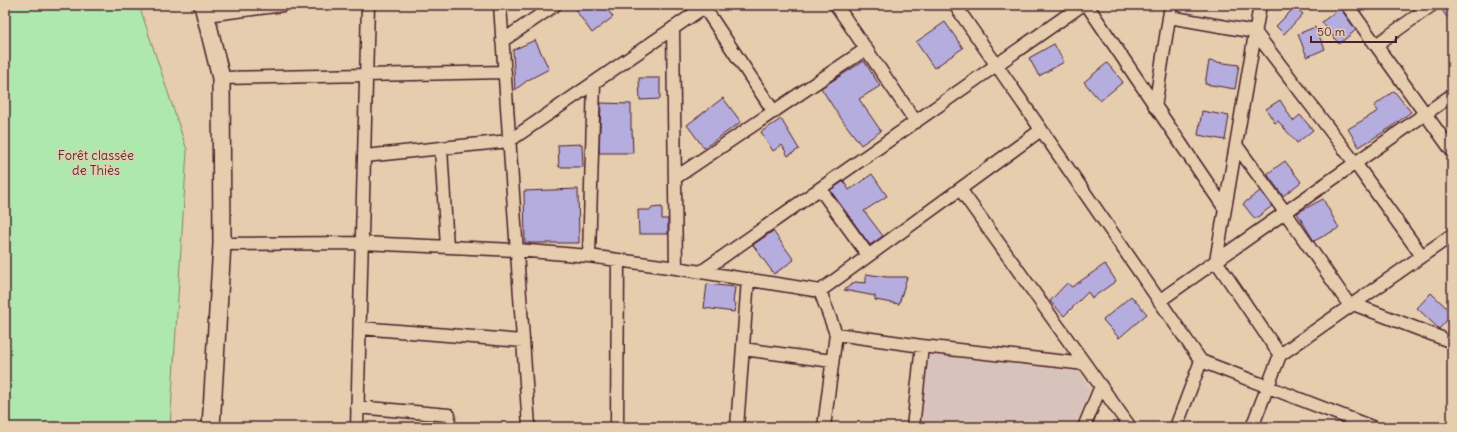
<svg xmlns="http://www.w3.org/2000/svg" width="1457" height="432" font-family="Delius,sans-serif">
<rect width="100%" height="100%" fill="#e5cdae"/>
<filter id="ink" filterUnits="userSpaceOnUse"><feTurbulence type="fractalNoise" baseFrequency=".025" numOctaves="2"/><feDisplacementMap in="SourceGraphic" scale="8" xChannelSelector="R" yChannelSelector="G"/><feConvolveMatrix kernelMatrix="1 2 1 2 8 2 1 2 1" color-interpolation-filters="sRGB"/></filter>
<g filter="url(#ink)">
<path fill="#d7c3bc" d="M927,354L1080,372L1090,390L1075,427H919Z"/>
<path fill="#afe8ac" stroke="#7c846c" d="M5,5H139L187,150L170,427H5Z"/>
<path fill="#b5adde" stroke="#4a1f2b" d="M572,5H604L613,17L592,33Z
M1439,5H1452V24L1439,6Z
M1295,7L1303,14L1284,34L1276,26Z
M1340,8L1356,30L1339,44L1322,22Z
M945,22L963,48L934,68L916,42Z
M1315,27L1325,49L1307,57L1298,34Z
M535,40L549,69L528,80L515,90L513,50Z
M1054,44L1064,62L1039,76L1029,58Z
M864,61L880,86L859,99L881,131L861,145L837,113L821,88Z
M1209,61L1239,65L1235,89L1205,84Z
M1107,63L1123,82L1100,101L1084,82Z
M639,78H660V99L640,100Z
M1394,91L1411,112L1390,128L1359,147L1348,129L1378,111L1374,106Z
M723,98L741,122L704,148L687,125Z
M1280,100L1293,121L1300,115L1313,130L1297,143L1278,121L1275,123L1266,109Z
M601,103L631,104V130L632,129L633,153H599Z
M1202,111L1229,116L1225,140L1198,135Z
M781,119L799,149L788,156L782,145L773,151L761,132Z
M582,144L583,167H559L558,145Z
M1285,161L1301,182L1283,196L1267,174Z
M872,174L887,196L864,211L883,236L870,245L830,190L844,181L849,190Z
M578,189L579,243H525L524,191Z
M1260,191L1272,206L1255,219L1243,204Z
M1323,199L1339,228L1314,241L1297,213Z
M662,207V219H668V234H639L638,210H651V208Z
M773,231L794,260L774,274L753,245Z
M1105,264L1116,281L1092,298L1088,292L1064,316L1050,301L1067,283L1072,287Z
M866,274L887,277H907L899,304L875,300V296L844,290L855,282L866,283Z
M707,284L735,287L733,303H736L734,312L704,308Z
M1431,293L1452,313V315L1439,329L1417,308Z
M1131,296L1147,314L1119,338L1103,320Z"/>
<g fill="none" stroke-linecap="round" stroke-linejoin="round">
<g stroke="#4a1f2b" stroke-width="15">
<path id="minor" d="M500,5L529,427
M836,5L916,122
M955,5L1201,361L1372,427
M1087,5L1225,209
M1260,5L1216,261L1280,355
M1347,5L1452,151
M704,7L774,112
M206,15L283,5
M1169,17L1255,32L1355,163L1422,256
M673,28L676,268
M502,41L555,5
M1376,45L1432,5
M221,78L505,72
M1155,107L1171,5
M1236,145L1285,212L1350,306
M441,148L447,247
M365,156L509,141L707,5
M675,178L866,49
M820,189L868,255
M960,189L1130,427
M222,244L362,243L517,250L589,256L676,268L820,291L1041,130
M589,256L594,83
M701,272L1082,5
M820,291L836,334L824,427
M1159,301L1452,95
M1353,304L1452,342
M360,328L523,341
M836,334L922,346L1085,364
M743,349L832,361
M357,407L449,415L448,427
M357,427L368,5
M617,427L618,260
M737,427L748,279
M913,427L922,346
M1084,427L1101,386
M1176,427L1201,361
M1252,427L1280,355L1452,235"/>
</g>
<g stroke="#4a1f2b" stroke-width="20">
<path id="secondary" d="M203,5L221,78L222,244L211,427"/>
</g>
<use href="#minor" stroke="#e5cdae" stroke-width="12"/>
<use href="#secondary" stroke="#e5cdae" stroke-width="17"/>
</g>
</g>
<g text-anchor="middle" stroke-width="3" stroke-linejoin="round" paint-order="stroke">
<g font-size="13" fill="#543338" stroke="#e5cdae">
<text x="96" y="160">Forêt classée<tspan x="96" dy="15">de Thiès</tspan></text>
</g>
</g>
<rect width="1457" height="432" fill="none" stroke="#e5cdae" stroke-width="20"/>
<rect x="10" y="10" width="1437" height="412" fill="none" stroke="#4a1f2b" stroke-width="1.5" filter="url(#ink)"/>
<path d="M1311 36v6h85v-6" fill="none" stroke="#4a1f2b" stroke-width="2"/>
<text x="1317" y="36" font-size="12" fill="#4a1f2b" stroke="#e5cdae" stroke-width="3" paint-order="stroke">50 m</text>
</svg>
